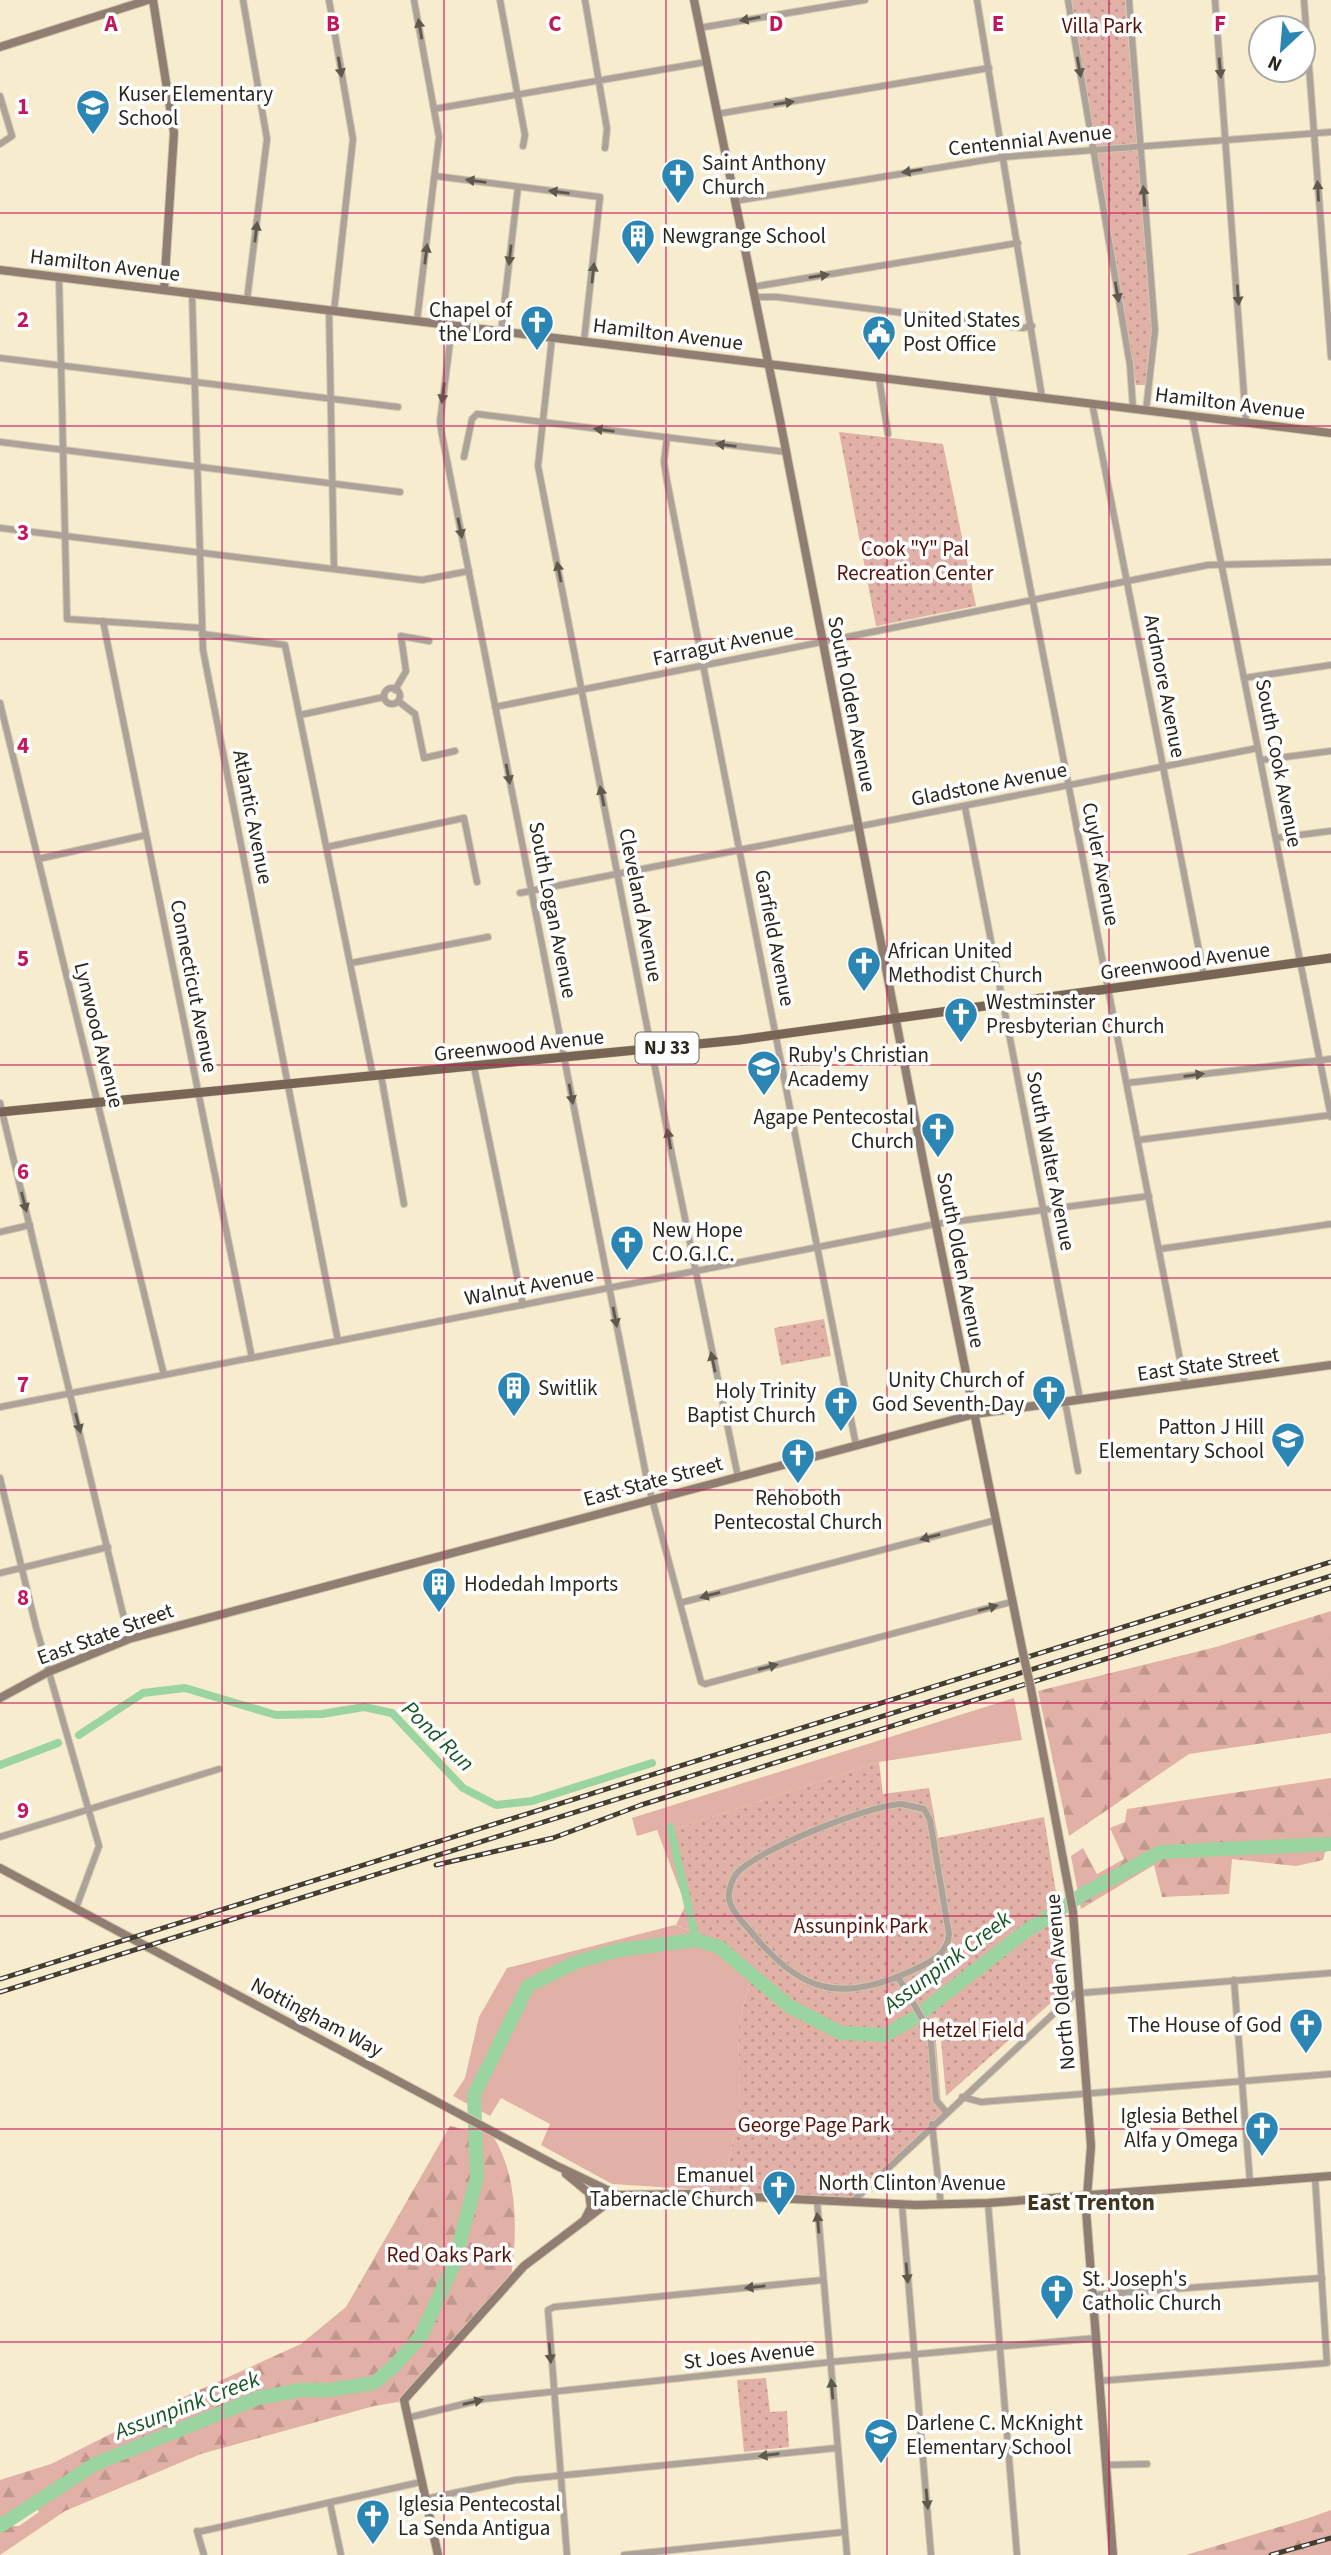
<svg xmlns="http://www.w3.org/2000/svg" width="1331" height="2555" viewBox="0 0 1331 2555" font-family="'Source Sans 3',sans-serif">
<defs>
<pattern id="forest-firs" width="22" height="20" patternUnits="userSpaceOnUse" patternTransform="scale(1.75)"><rect width="22" height="20" fill="#e1b0a6"/><path d="M5 1l3.5 6h-7zM16 11l3.5 6h-7z" fill="#c1978e"/></pattern>
<pattern id="park-dots" width="8" height="8" patternUnits="userSpaceOnUse" patternTransform="scale(1.75)"><rect width="8" height="8" fill="#e1b0a6"/><path d="M2 2h.1M6 6h.1" fill="none" stroke="#c1978e" stroke-width="1.8" stroke-linecap="round"/></pattern>
</defs>
<rect width="100%" height="100%" fill="#f7eccd"/>
<g fill="#e1b0a6">
<path d="M1014,1698L1022,1740L879,1762L672,1830L688,1900L684,1901L657,1830L637,1836L632,1818Z"/>
<path d="M675,1925L723,1943L752,1970L738,2029L740,2103L723,2191L612,2184L541,2145L550,2124L501,2098L490,2116L453,2096L465,2078L479,2017L507,1968Z"/>
</g>
<g fill="url(#forest-firs)">
<path d="M1331,1611V1733L1189,1754L1069,1836L1038,1691L1216,1647Z"/>
<path d="M1331,1778V1850L1325,1852L1323,1860L1296,1866L1232,1859L1229,1894L1162,1897L1154,1865L1081,1909L1071,1856L1083,1848L1097,1874L1124,1859L1110,1828L1125,1822L1127,1809Z"/>
<path d="M478,2118C519,2156 519,2230 510,2282L404,2401L374,2406L201,2454L65,2511L0,2555V2533L9,2526H19L39,2512L36,2507L18,2518L0,2520V2480L51,2464L184,2397L301,2344L346,2307L450,2126L467,2130Z"/>
<path d="M1331,2510V2555H1186L1312,2517Z"/>
</g>
<g fill="url(#park-dots)">
<path d="M1071,0H1125L1153,336L1146,385H1136Z"/>
<path d="M839,432L943,444L976,606L876,626Z"/>
<path d="M824,1319L831,1356L781,1365L774,1328Z"/>
<path d="M879,1762L883,1794L929,1788L938,1838L1044,1817L1069,1974L1061,1984L1062,1993L946,2096L939,2018L934,2017L942,2116L857,2203L722,2197L740,2103L738,2029L752,1970L723,1943L676,1925L688,1900L672,1830Z"/>
<path d="M766,2378L770,2412L787,2411L789,2447L744,2452L737,2380Z"/>
</g>
<g fill="none" stroke-linecap="round" stroke-linejoin="round">
<g stroke="#9ad4a1" stroke-width="8">
<path d="M79,1735L143,1693L185,1688L276,1715L322,1714L364,1707L392,1713L463,1788L496,1805L532,1801L652,1763"/>
<path d="M0,1765L58,1743"/>
<path d="M670,1827L696,1940"/>
</g>
<path stroke="#9ad4a1" stroke-width="14" d="M0,2526L95,2464L258,2398L301,2390H330L374,2383L394,2366L421,2336L454,2264L477,2177L474,2095L528,1986L576,1962L619,1950L696,1940L719,1947L789,2006L841,2033L885,2035L913,2019L1026,1931L1085,1893L1161,1852L1331,1844"/>
<g stroke="#d2c8ad" stroke-width="8">
<g id="street">
<path d="M243,0L267,139L247,300"/>
<path d="M329,0L353,139L334,311"/>
<path d="M414,0L439,137L417,321"/>
<path d="M500,0L525,135L523,146"/>
<path d="M585,0L607,129L605,148"/>
<path d="M977,0L1042,397"/>
<path d="M1068,0L1130,365L1133,408"/>
<path d="M1129,0L1155,330L1146,410"/>
<path d="M1215,0L1246,422"/>
<path d="M1304,0L1331,357"/>
<path d="M699,28L865,0"/>
<path d="M0,96L12,136L0,144"/>
<path d="M434,109L706,62"/>
<path d="M717,114L989,68"/>
<path d="M435,176L600,197L584,341"/>
<path d="M735,201L1004,157L1331,132"/>
<path d="M59,277L67,619L202,628"/>
<path d="M752,287L1018,243"/>
<path d="M192,293L203,650L338,1341"/>
<path d="M754,297H777L1023,328L1032,326"/>
<path d="M329,310L334,568"/>
<path d="M452,326L440,422L442,435L647,1480L701,1682L705,1684L1011,1602"/>
<path d="M501,332L518,187"/>
<path d="M552,338L538,466L672,1155L738,1477"/>
<path d="M0,358L398,407"/>
<path d="M879,378L888,434"/>
<path d="M992,391L1185,1385"/>
<path d="M1092,403L1204,976"/>
<path d="M1192,416L1331,1117"/>
<path d="M667,437L664,462L667,481L856,1445"/>
<path d="M0,442L400,492"/>
<path d="M464,457L472,419L477,414L786,452"/>
<path d="M0,528L422,580L469,571"/>
<path d="M103,621L252,1358"/>
<path d="M202,634L285,645L373,1076"/>
<path d="M1244,678L1331,665"/>
<circle cx="392" cy="696" r="8"/>
<path d="M395,690L406,671L401,636L429,641"/>
<path d="M398,701L415,714L424,758L455,751"/>
<path d="M0,703L164,1375"/>
<path d="M495,707L1208,565L1331,562"/>
<path d="M300,715L384,697"/>
<path d="M1262,760L1331,751"/>
<path d="M965,807L1080,1399"/>
<path d="M1276,838L1331,831"/>
<path d="M327,847L464,818L477,882"/>
<path d="M38,859L146,835"/>
<path d="M520,893L1258,748"/>
<path d="M351,963L488,937"/>
<path d="M474,1067L523,1305"/>
<path d="M381,1075L404,1204"/>
<path d="M1127,1083L1331,1059"/>
<path d="M0,1103L129,1639"/>
<path d="M1138,1140L1331,1115"/>
<path d="M0,1232L30,1225"/>
<path d="M1160,1249L1331,1224"/>
<path d="M1065,1401L1078,1471"/>
<path d="M0,1407L936,1224L1149,1196"/>
<path d="M0,1478L36,1627L99,1846L76,1908"/>
<path d="M0,1573L108,1547"/>
<path d="M680,1603L996,1520"/>
<path d="M902,1804L924,1809L930,1820L949,1934C948,1956 926,1964 909,1972C840,2003 800,1992 752,1933C743,1922 727,1908 729,1893C730,1886 732,1879 737,1873C759,1849 869,1805 902,1804Z"/>
<path d="M0,1837L219,1769"/>
<path d="M898,1977L930,2032L936,2100L946,2112"/>
<path d="M1234,1980L1250,2182"/>
<path d="M1080,1993L1331,1973"/>
<path d="M962,2097L981,2102L1331,2074"/>
<path d="M932,2124L941,2205"/>
<path d="M817,2201L847,2555"/>
<path d="M852,2202L1080,1989"/>
<path d="M988,2203L1017,2555"/>
<path d="M902,2205L931,2555"/>
<path d="M1092,2295L1322,2278"/>
<path d="M1099,2381L1327,2363L1315,2177"/>
<path d="M407,2418L484,2399L841,2361L1096,2338"/>
<path d="M1106,2465L1147,2464"/>
<path d="M425,2499L516,2480L837,2448"/>
<path d="M330,2503L341,2555"/>
<path d="M197,2531L204,2555"/>
<path d="M198,2532L421,2482"/>
<path d="M567,2555L548,2310L554,2307L823,2280"/>
<path d="M624,2555L845,2532"/>
</g>
</g>
<g stroke="#d2c8ad" stroke-width="10">
<g id="secondary">
<path d="M153,0L174,133L164,290"/>
<path d="M694,0L780,420L927,1181L1023,1653"/>
<path d="M0,47L148,0"/>
<path d="M0,270L1331,433"/>
<path d="M1031,1689L1073,1912L1091,2146L1086,2210L1113,2555"/>
<path d="M0,1698L48,1672L129,1639L975,1414L1331,1365"/>
<path d="M0,1868L555,2165L618,2195L690,2194L916,2205L988,2203L1331,2176"/>
<path d="M566,2174L589,2193L591,2207L584,2221"/>
<path d="M438,2555L404,2400L524,2266L618,2195"/>
</g>
</g>
<g stroke="#d2c8ad" stroke-width="10">
<path id="primary" d="M0,1112L739,1040L1331,958"/>
</g>
<use href="#street" stroke="#ada299" stroke-width="6"/>
<use href="#secondary" stroke="#8f7e71" stroke-width="8"/>
<use href="#primary" stroke="#796555" stroke-width="9"/>
<g stroke="#443e31" stroke-width="5">
<g id="rail">
<path d="M436,1865L553,1838L641,1805L1331,1588"/>
<path d="M0,1979L1331,1562"/>
<path d="M0,1992L1331,1576"/>
<path d="M1271,2555L1331,2538"/>
</g>
</g>
<use href="#rail" stroke="#fff" stroke-width="2.5" stroke-dasharray="8" stroke-linecap="butt"/>
<g stroke="#d2c8ad" stroke-width="10" stroke-linecap="butt">
<path id="secondary-bridge" d="M1023,1653L1031,1689"/>
</g>
<use href="#secondary-bridge" stroke="#8f7e71" stroke-width="8"/>
</g>
<defs><path id="oneway-solid" d="M-6-.8H1V-3.2L6.5 0L1 3.2V.8H-6Z" transform="scale(1.75)"/></defs>
<g fill="#5f584d">
<use href="#oneway-solid" transform="translate(750 19) rotate(170)"/>
<use href="#oneway-solid" transform="translate(420 29) rotate(-100)"/>
<use href="#oneway-solid" transform="translate(340 67) rotate(80)"/>
<use href="#oneway-solid" transform="translate(1079 67) rotate(80)"/>
<use href="#oneway-solid" transform="translate(1220 68) rotate(85)"/>
<use href="#oneway-solid" transform="translate(784 103) rotate(-9)"/>
<use href="#oneway-solid" transform="translate(912 171) rotate(171)"/>
<use href="#oneway-solid" transform="translate(476 181) rotate(-173)"/>
<use href="#oneway-solid" transform="translate(1318 191) rotate(-93)"/>
<use href="#oneway-solid" transform="translate(559 192) rotate(-173)"/>
<use href="#oneway-solid" transform="translate(1144 196) rotate(-94)"/>
<use href="#oneway-solid" transform="translate(256 232) rotate(-83)"/>
<use href="#oneway-solid" transform="translate(426 254) rotate(-83)"/>
<use href="#oneway-solid" transform="translate(510 255) rotate(96)"/>
<use href="#oneway-solid" transform="translate(593 273) rotate(-84)"/>
<use href="#oneway-solid" transform="translate(819 276) rotate(-9)"/>
<use href="#oneway-solid" transform="translate(1117 292) rotate(80)"/>
<use href="#oneway-solid" transform="translate(1238 295) rotate(86)"/>
<use href="#oneway-solid" transform="translate(443 393) rotate(97)"/>
<use href="#oneway-solid" transform="translate(604 430) rotate(-173)"/>
<use href="#oneway-solid" transform="translate(726 445) rotate(-173)"/>
<use href="#oneway-solid" transform="translate(460 528) rotate(78)"/>
<use href="#oneway-solid" transform="translate(559 572) rotate(-101)"/>
<use href="#oneway-solid" transform="translate(508 774) rotate(79)"/>
<use href="#oneway-solid" transform="translate(602 796) rotate(-101)"/>
<use href="#oneway-solid" transform="translate(1194 1075) rotate(-7)"/>
<use href="#oneway-solid" transform="translate(571 1094) rotate(79)"/>
<use href="#oneway-solid" transform="translate(669 1139) rotate(-100)"/>
<use href="#oneway-solid" transform="translate(24 1202) rotate(76)"/>
<use href="#oneway-solid" transform="translate(615 1317) rotate(79)"/>
<use href="#oneway-solid" transform="translate(713 1362) rotate(-102)"/>
<use href="#oneway-solid" transform="translate(78 1423) rotate(76)"/>
<use href="#oneway-solid" transform="translate(930 1537) rotate(165)"/>
<use href="#oneway-solid" transform="translate(710 1595) rotate(165)"/>
<use href="#oneway-solid" transform="translate(988 1608) rotate(-15)"/>
<use href="#oneway-solid" transform="translate(768 1667) rotate(-15)"/>
<use href="#oneway-solid" transform="translate(818 2223) rotate(-95)"/>
<use href="#oneway-solid" transform="translate(907 2273) rotate(85)"/>
<use href="#oneway-solid" transform="translate(755 2287) rotate(174)"/>
<use href="#oneway-solid" transform="translate(550 2353) rotate(85)"/>
<use href="#oneway-solid" transform="translate(832 2389) rotate(-95)"/>
<use href="#oneway-solid" transform="translate(473 2402) rotate(-13)"/>
<use href="#oneway-solid" transform="translate(769 2455) rotate(173)"/>
<use href="#oneway-solid" transform="translate(927 2499) rotate(85)"/>
</g>
<path fill="none" stroke="#c2185b" stroke-width="2" stroke-opacity="0.55" d="M222,0V2555M444,0V2555M666,0V2555M887,0V2555M1109,0V2555M0,213H1331M0,426H1331M0,639H1331M0,852H1331M0,1065H1331M0,1278H1331M0,1490H1331M0,1703H1331M0,1916H1331M0,2129H1331M0,2342H1331"/>
<defs>
<g id="school-pin" transform="scale(1.75)"><path d="M0 17L-7.5 6A9.5 9.5 0 1 1 7.5 6Z" fill="#2c86b3" stroke="#fff"/><path d="M0-5L7-2L0 1L-7-2ZM-4 1L0 2.5L4 1V4Q0 6-4 4Z" fill="#fff"/></g>
<g id="church-pin" transform="scale(1.75)"><path d="M0 17L-7.5 6A9.5 9.5 0 1 1 7.5 6Z" fill="#2c86b3" stroke="#fff"/><path d="M-1.2-6h2.4v3.5h3.3v2.4h-3.3V6h-2.4V-.1h-3.3v-2.4h3.3Z" fill="#fff"/></g>
<g id="building-pin" transform="scale(1.75)"><path d="M0 17L-7.5 6A9.5 9.5 0 1 1 7.5 6Z" fill="#2c86b3" stroke="#fff"/><path d="M-4-6H4V6H1V3H-1V6H-4ZM-2.5-4.3h1.7v1.8h-1.7ZM.8-4.3h1.7v1.8H.8ZM-2.5-1h1.7V.8h-1.7ZM.8-1h1.7V.8H.8Z" fill="#fff"/></g>
<g id="civic-pin" transform="scale(1.75)"><path d="M0 17L-7.5 6A9.5 9.5 0 1 1 7.5 6Z" fill="#2c86b3" stroke="#fff"/><path d="M-.6-6.5H3V-4.5H.6V-3L4-1V1h2V6H-6V1h2V-1L-.6-3ZM-1.2 2.5V6h2.4V2.5Z" fill="#fff"/></g>
</defs>
<g fill-rule="evenodd">
<use href="#school-pin" x="93" y="106"/>
<use href="#church-pin" x="678" y="175"/>
<use href="#building-pin" x="638" y="236"/>
<use href="#church-pin" x="537" y="322"/>
<use href="#civic-pin" x="879" y="332"/>
<use href="#church-pin" x="864" y="963"/>
<use href="#church-pin" x="961" y="1014"/>
<use href="#school-pin" x="764" y="1067"/>
<use href="#church-pin" x="938" y="1129"/>
<use href="#church-pin" x="627" y="1242"/>
<use href="#building-pin" x="514" y="1388"/>
<use href="#church-pin" x="1049" y="1392"/>
<use href="#church-pin" x="841" y="1403"/>
<use href="#school-pin" x="1288" y="1439"/>
<use href="#church-pin" x="798" y="1455"/>
<use href="#building-pin" x="439" y="1584"/>
<use href="#church-pin" x="1306" y="2025"/>
<use href="#church-pin" x="1262" y="2128"/>
<use href="#church-pin" x="779" y="2187"/>
<use href="#church-pin" x="1057" y="2291"/>
<use href="#school-pin" x="881" y="2435"/>
<use href="#church-pin" x="373" y="2516"/>
</g>
<g text-anchor="middle" dominant-baseline="central" stroke-width="7" stroke-linejoin="round" paint-order="stroke">
<rect fill="#fff" stroke="#6b675f" stroke-width="2" x="635.5" y="1032.5" width="63" height="31" rx="5"/>
<g font-size="19" font-weight="bold" fill="#2b261b">
<text x="667" y="1048">NJ 33</text>
</g>
<g font-size="21" fill="#541208" stroke="#fff">
<text x="1102" y="26">Villa Park</text>
<text x="915" y="549">Cook "Y" Pal<tspan x="915" dy="24">Recreation Center</tspan></text>
<text x="861" y="1926">Assunpink Park</text>
<text x="973" y="2030">Hetzel Field</text>
<text x="814" y="2125">George Page Park</text>
<text x="449" y="2255">Red Oaks Park</text>
</g>
<g font-size="21" fill="#2b261b" stroke="#fff" text-anchor="start">
<text x="118" y="94">Kuser Elementary<tspan x="118" dy="24">School</tspan></text>
<text x="702" y="163">Saint Anthony<tspan x="702" dy="24">Church</tspan></text>
<text x="662" y="236">Newgrange School</text>
<text x="512" y="310" text-anchor="end">Chapel of<tspan x="512" dy="24">the Lord</tspan></text>
<text x="903" y="320">United States<tspan x="903" dy="24">Post Office</tspan></text>
<text x="888" y="951">African United<tspan x="888" dy="24">Methodist Church</tspan></text>
<text x="986" y="1002">Westminster<tspan x="986" dy="24">Presbyterian Church</tspan></text>
<text x="788" y="1055">Ruby's Christian<tspan x="788" dy="24">Academy</tspan></text>
<text x="914" y="1117" text-anchor="end">Agape Pentecostal<tspan x="914" dy="24">Church</tspan></text>
<text x="652" y="1230">New Hope<tspan x="652" dy="24">C.O.G.I.C.</tspan></text>
<text x="1024" y="1380" text-anchor="end">Unity Church of<tspan x="1024" dy="24">God Seventh-Day</tspan></text>
<text x="538" y="1388">Switlik</text>
<text x="816" y="1391" text-anchor="end">Holy Trinity<tspan x="816" dy="24">Baptist Church</tspan></text>
<text x="1264" y="1427" text-anchor="end">Patton J Hill<tspan x="1264" dy="24">Elementary School</tspan></text>
<text x="798" y="1498" text-anchor="middle">Rehoboth<tspan x="798" dy="24">Pentecostal Church</tspan></text>
<text x="464" y="1584">Hodedah Imports</text>
<text x="1282" y="2025" text-anchor="end">The House of God</text>
<text x="1238" y="2116" text-anchor="end">Iglesia Bethel<tspan x="1238" dy="24">Alfa y Omega</tspan></text>
<text x="754" y="2175" text-anchor="end">Emanuel<tspan x="754" dy="24">Tabernacle Church</tspan></text>
<text x="1082" y="2279">St. Joseph's<tspan x="1082" dy="24">Catholic Church</tspan></text>
<text x="906" y="2423">Darlene C. McKnight<tspan x="906" dy="24">Elementary School</tspan></text>
<text x="398" y="2504">Iglesia Pentecostal<tspan x="398" dy="24">La Senda Antigua</tspan></text>
</g>
<g font-size="21" fill="#2b261b" stroke="#fff">
<text transform="translate(1030 140) rotate(-6)">Centennial Avenue</text>
<text transform="translate(105 265) rotate(7)">Hamilton Avenue</text>
<text transform="translate(668 334) rotate(7)">Hamilton Avenue</text>
<text transform="translate(1230 403) rotate(7)">Hamilton Avenue</text>
<text transform="translate(723 644) rotate(-12)">Farragut Avenue</text>
<text transform="translate(1165 686) rotate(79)">Ardmore Avenue</text>
<text transform="translate(852 704) rotate(79)">South Olden Avenue</text>
<text transform="translate(1279 763) rotate(79)">South Cook Avenue</text>
<text transform="translate(989 784) rotate(-11)">Gladstone Avenue</text>
<text transform="translate(253 817) rotate(79)">Atlantic Avenue</text>
<text transform="translate(1101 864) rotate(79)">Cuyler Avenue</text>
<text transform="translate(641 905) rotate(79)">Cleveland Avenue</text>
<text transform="translate(553 910) rotate(79)">South Logan Avenue</text>
<text transform="translate(775 938) rotate(79)">Garfield Avenue</text>
<text transform="translate(1185 961) rotate(-8)">Greenwood Avenue</text>
<text transform="translate(194 986) rotate(79)">Connecticut Avenue</text>
<text transform="translate(99 1035) rotate(76)">Lynwood Avenue</text>
<text transform="translate(519 1045) rotate(-6)">Greenwood Avenue</text>
<text transform="translate(1051 1161) rotate(79)">South Walter Avenue</text>
<text transform="translate(961 1260) rotate(79)">South Olden Avenue</text>
<text transform="translate(529 1286) rotate(-11)">Walnut Avenue</text>
<text transform="translate(1208 1364) rotate(-8)">East State Street</text>
<text transform="translate(653 1481) rotate(-15)">East State Street</text>
<text transform="translate(105 1634) rotate(-20)">East State Street</text>
<text transform="translate(1060 1982) rotate(-95)">North Olden Avenue</text>
<text transform="translate(317 2017) rotate(28)">Nottingham Way</text>
<text x="912" y="2183">North Clinton Avenue</text>
<text transform="translate(749 2355) rotate(-6)">St Joes Avenue</text>
</g>
<g font-size="23" font-style="italic" fill="#175526" stroke="#fff">
<text transform="translate(438 1736) rotate(44)">Pond Run</text>
<text transform="translate(947 1962) rotate(-37)">Assunpink Creek</text>
<text transform="translate(187 2405) rotate(-21)">Assunpink Creek</text>
</g>
<g font-size="23" font-weight="bold" fill="#3e351c" stroke="#fff">
<text x="1091" y="2202">East Trenton</text>
</g>
</g>
<g font-size="23" text-anchor="middle" font-weight="bold" fill="#c2185b" stroke="#fff" stroke-width="7" stroke-linejoin="round" paint-order="stroke">
<text x="111" y="31">A</text>
<text x="333" y="31">B</text>
<text x="555" y="31">C</text>
<text x="776" y="31">D</text>
<text x="998" y="31">E</text>
<text x="1220" y="31">F</text>
<text x="23" y="114">1</text>
<text x="23" y="327">2</text>
<text x="23" y="540">3</text>
<text x="23" y="753">4</text>
<text x="23" y="966">5</text>
<text x="23" y="1179">6</text>
<text x="23" y="1392">7</text>
<text x="23" y="1605">8</text>
<text x="23" y="1818">9</text>
</g>
<g transform="translate(1282 49) rotate(206)"><circle r="33" fill="#ffffff" stroke="#aaa8a4" stroke-width="2"/>
<path d="M0-5L12 26L0 18L-12 26Z" fill="#2c86b3"/>
<text y="-10" font-size="19" font-weight="bold" text-anchor="middle" fill="#2b261b">N</text>
</g>
</svg>
